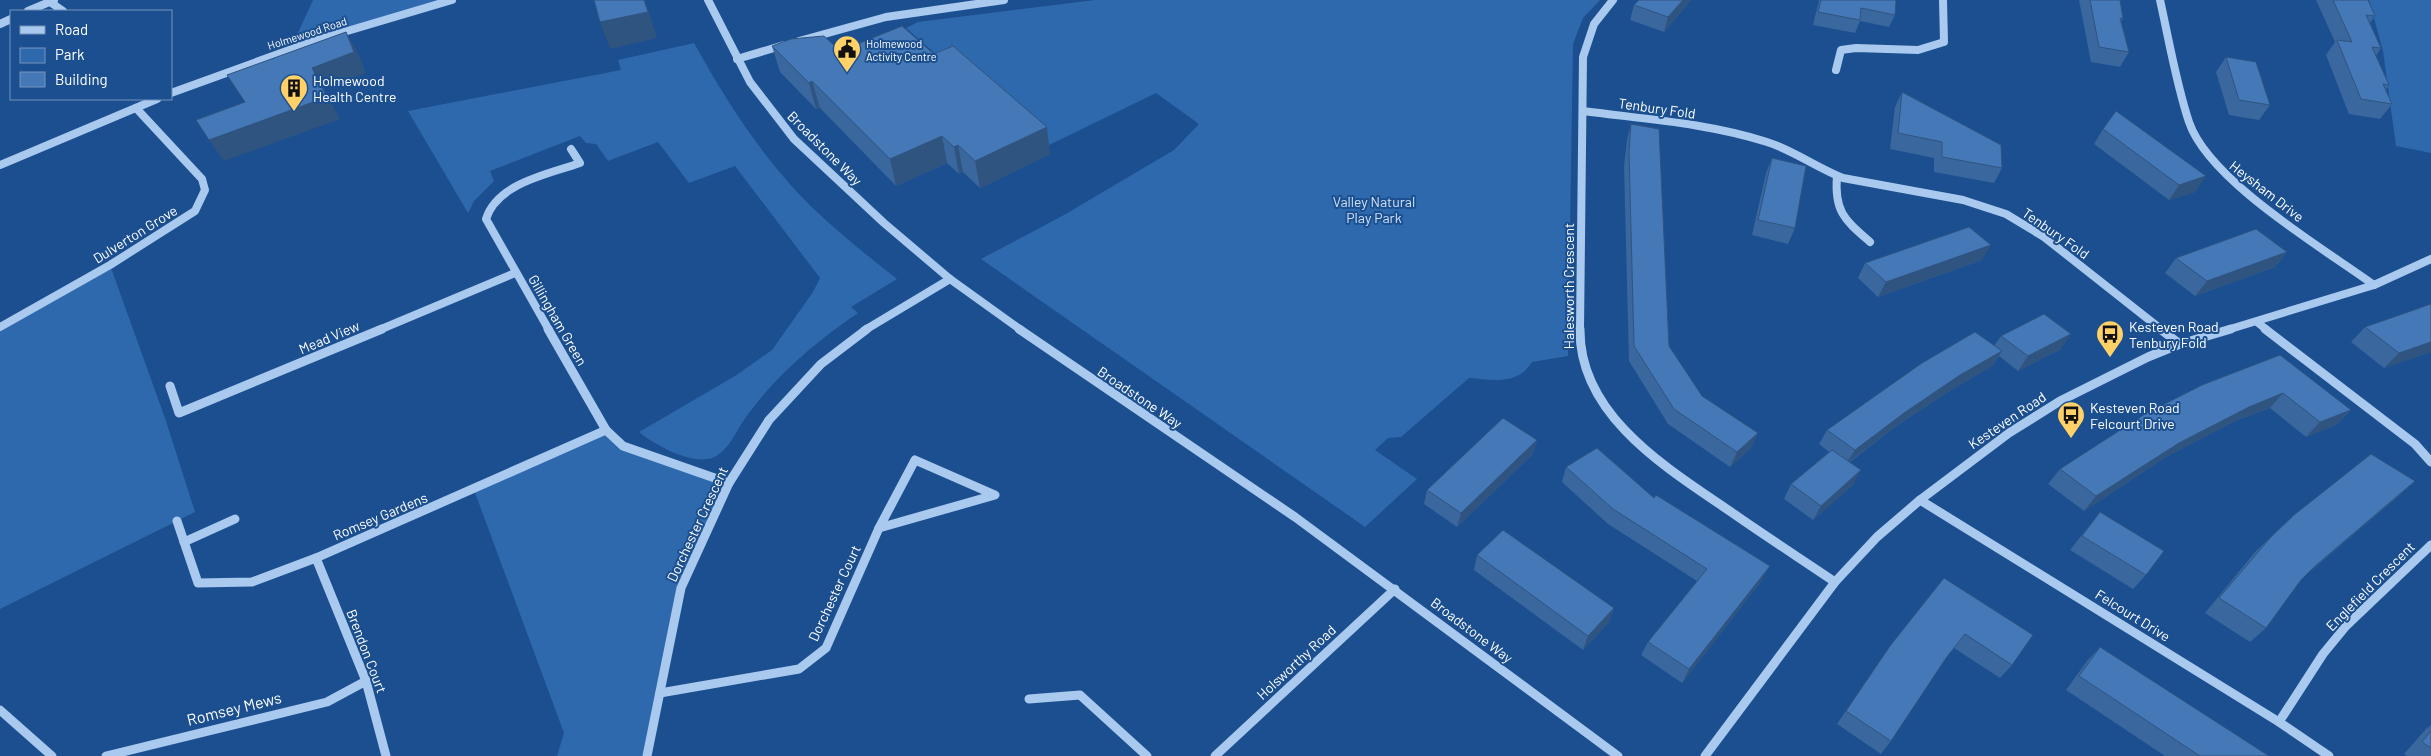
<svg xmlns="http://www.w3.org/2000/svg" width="2431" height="756" viewBox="0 0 2431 756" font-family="Barlow,sans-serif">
<rect width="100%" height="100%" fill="#1b4f8f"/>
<g fill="#2e69ad">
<path d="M313,0H452L290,50Z"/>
<path d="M1095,0H1600L1583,18L1573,44L1568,356L1532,362C1518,385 1493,380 1469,378L1401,437L1388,438L1375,450L1417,479L1365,527L981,259L1064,215L1174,150L1199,124L1156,93L1043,148L906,28L918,22Z"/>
<path d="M2369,0H2431V153L2396,146L2383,51Z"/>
<path d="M694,43C728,104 766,164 818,213C843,236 870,258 897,279L851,307L858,313C814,343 774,377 744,420C735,433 728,452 712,458C691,465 655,445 639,432L735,376L772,350L813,292L820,278L735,166L689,183L658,142L608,161L596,144L586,143L580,136L490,171L494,181L474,201L468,213L408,111L621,70L618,60Z"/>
<path d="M110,265L166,421L195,512L0,609V327Z"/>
<path d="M606,430L623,446L729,483L681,588L647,756H557L564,733L474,490Z"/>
</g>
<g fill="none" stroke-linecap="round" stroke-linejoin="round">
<g stroke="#a9c9ee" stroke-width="8">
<path d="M708,0L750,82L794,139L884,223L950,279L1021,330"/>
<path d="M2160,0C2169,40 2176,83 2189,122C2209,181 2323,248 2374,285"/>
<path d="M50,2L63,11"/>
<path d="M28,11L54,0"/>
<path d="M0,24L11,19"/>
<path d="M799,41L886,17L1004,0"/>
<path d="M737,59L784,45"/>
<path d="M1836,70L1841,50L1856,48L1918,50L1944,42L1943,0"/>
<path d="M171,93L317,40L452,0"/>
<path d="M1583,111C1644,119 1708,123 1767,142C1793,150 1817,168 1843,178L1963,200L2006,214L2044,237L2162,330"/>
<path d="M0,165L157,99"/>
<path d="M1837,176C1834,212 1845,220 1870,242"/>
<path d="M2257,322L2267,330"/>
<path d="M0,327L110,265L195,211L205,190L202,179L136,108"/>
<path d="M379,330L515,273"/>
<path d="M549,330L486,219C497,183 549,174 580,163L571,149"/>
<path d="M865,330L950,279"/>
<path d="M1580,330L1583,57L1594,24L1613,0"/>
<path d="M2227,330L2374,285L2431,259"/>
</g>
<g stroke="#a9c9ee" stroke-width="9">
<path d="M548,329L606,430L623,446L729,483"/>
<path d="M1019,329L1295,517L1618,756"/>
<path d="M1580,329C1579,417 1670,470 1734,514C1767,537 1801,559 1835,582"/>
<path d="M2160,329L2180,344"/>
<path d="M2265,329L2415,444L2431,462"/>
<path d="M170,386L179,413L382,329"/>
<path d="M915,460L995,495L879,528Z"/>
<path d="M1920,500L2279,722L2329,756"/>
<path d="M177,521L198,583L252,582L316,558L606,430"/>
<path d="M184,542L235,519"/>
<path d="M316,558L366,681L386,756"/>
<path d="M660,693L799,669L826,648L879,528"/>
<path d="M1029,699L1080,695L1147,756"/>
<path d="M0,710L52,756"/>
<path d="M2279,722L2323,654L2346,626L2431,545"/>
<path d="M106,756L327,702L366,681"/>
<path d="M647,756L681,588L729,483L769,420L821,364L867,329"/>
<path d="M1215,756L1395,589"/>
<path d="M1705,756L1835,582L1877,537L1920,500L2009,433L2060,401L2148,357L2180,344L2231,329"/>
</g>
</g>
<g fill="#3a679d">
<path d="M1691,0L1664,32L1630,20L1634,5Z"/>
<path d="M1819,0H1896L1895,15L1889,27L1860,21L1855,33L1813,25Z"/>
<path d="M2079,0H2120L2123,19L2121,22L2129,52L2120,67L2091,62Z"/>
<path d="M2316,0H2368L2375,16L2370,23L2381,48L2376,56L2389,85L2386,90L2392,104L2380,119L2349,114L2326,55L2335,42Z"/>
<path d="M772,46L840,51L934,54L1050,154L980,188L963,172L959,174L947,163L896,186L820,108L816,109L780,72Z"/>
<path d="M2226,57L2270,105L2259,120L2229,115L2216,72Z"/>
<path d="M1902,92L2002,168L1994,183L1934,172V158L1890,149L1895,107Z"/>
<path d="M1631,124L1669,346L1702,396L1758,433L1751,448L1730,467L1668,424L1629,361L1624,166L1627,140Z"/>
<path d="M2103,129L2195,192L2169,200L2094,144Z"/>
<path d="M1772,158L1795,228L1788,244L1752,235L1766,173Z"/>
<path d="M2287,252L2275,267L2195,296L2165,273L2176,258Z"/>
<path d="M1982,260L1878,297L1858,278L1865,263Z"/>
<path d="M2365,327L2431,352L2384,368L2351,342Z"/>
<path d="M2001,336L2061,349L2018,371L1999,356L1992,366L1951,390L1895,427L1850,462L1853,485L1813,520L1784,499L1791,484L1829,452L1819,444L1827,430L1994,346Z"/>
<path d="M2280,355L2351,410L2336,425L2306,437L2270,408L2235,421L2166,457L2084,511L2048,484L2060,469Z"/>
<path d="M1537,440L1532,455L1457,527L1424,504L1427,490Z"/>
<path d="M1566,467L1654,498L1762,580L1682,683L1641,655L1648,642L1697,581L1608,524L1562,482Z"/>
<path d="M2415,481L2399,496L2306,575L2301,580L2266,628L2250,642L2205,613L2255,552L2294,515Z"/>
<path d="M2100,512L2146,575L2133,589L2070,550Z"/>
<path d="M1477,555L1614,608L1609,622L1583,650L1474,570Z"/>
<path d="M1944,578L2012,665L2000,678L1954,648L1946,658L1891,741L1881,754L1837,724L1890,646Z"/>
<path d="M2100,647L2269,756H2165L2066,690L2087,661Z"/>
<path d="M2431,725V756H2407L2404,754L2426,729Z"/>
</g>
<g fill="#305480">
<path d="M644,0H645L657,38L610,49L600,22Z"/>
<path d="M1683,0H1691L1664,32L1668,17Z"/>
<path d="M346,32L358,53L366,73L324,89L340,119L224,161L209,140L312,68Z"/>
<path d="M812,81L820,108L816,109L809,83Z"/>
<path d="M1047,127L1050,154L980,188L975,161Z"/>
<path d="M942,136L947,163L896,186L890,159Z"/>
<path d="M958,145L963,172L959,174L954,147Z"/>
<path d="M2206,176L2195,192L2169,200L2179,185Z"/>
<path d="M1991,245L1982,260L1878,297L1886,282Z"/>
<path d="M2287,252L2275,267L2195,296L2207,281Z"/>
<path d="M2071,334L2061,349L2018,371L2028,356Z"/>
<path d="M2431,342V352L2384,368L2399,353Z"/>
<path d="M2002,351L1992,366L1951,390L1895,427L1846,464L1855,450L1904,413L1960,375Z"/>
<path d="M2283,393L2270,408L2235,421L2166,457L2084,511L2096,496L2179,443L2249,407Z"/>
<path d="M2351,410L2336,425L2306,437L2320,422Z"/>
<path d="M1758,433L1751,448L1730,467L1737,452Z"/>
<path d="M1537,440L1532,455L1457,527L1461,513Z"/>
<path d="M1861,470L1853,485L1813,520L1821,506Z"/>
<path d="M2415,481L2399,496L2298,581L2314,567Z"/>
<path d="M1770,566L1762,580L1682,683L1689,669Z"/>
<path d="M1614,608L1609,622L1583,650L1588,636Z"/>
</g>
<g fill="#4478b7" stroke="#305480">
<path d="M594,0H644L648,12L600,22Z"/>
<path d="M1639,0H1683L1668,17L1634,5Z"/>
<path d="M1821,0H1896L1895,15L1861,8L1860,20L1818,12Z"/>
<path d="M2090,0H2120L2123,19L2120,18L2129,52L2099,47Z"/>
<path d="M2333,0H2368L2375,16L2366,15L2381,48L2372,47L2389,85L2383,84L2392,104L2361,99L2337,40L2352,42Z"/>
<path d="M902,26L934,54L953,46L1047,127L975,161L958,145L954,147L942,136L890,159L812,81L809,83L772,46L791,39L824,36L840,51Z"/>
<path d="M346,32L354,52L312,68L327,97L209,140L196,120L245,102L227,75Z"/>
<path d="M2226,57L2256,62L2270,105L2239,100Z"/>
<path d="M1902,92L2001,145L2002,168L1942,157V142L1898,133Z"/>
<path d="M2116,111L2206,176L2179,185L2103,129Z"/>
<path d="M1631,124L1659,129L1669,346L1702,396L1758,433L1737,452L1674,409L1634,346L1629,151Z"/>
<path d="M1772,158L1806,166L1795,228L1758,220Z"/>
<path d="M1969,227L1991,245L1886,282L1865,263Z"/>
<path d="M2256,229L2287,252L2207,281L2176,258Z"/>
<path d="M2431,304V342L2399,353L2365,327Z"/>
<path d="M2044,314L2071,334L2028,356L2001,336Z"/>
<path d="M1975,332L2002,351L1960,375L1904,413L1855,450L1827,430L1922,363Z"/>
<path d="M2280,355L2351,410L2320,422L2283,393L2249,407L2179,443L2096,496L2060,469L2145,414L2202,385Z"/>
<path d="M1503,418L1537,440L1461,513L1427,490Z"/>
<path d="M1597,448L1654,498L1656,495L1770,566L1689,669L1648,642L1707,569L1613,509L1566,467Z"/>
<path d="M1832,450L1861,470L1821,506L1791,484Z"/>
<path d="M2371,454L2415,481L2314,567L2301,580L2266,628L2219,598L2270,538L2294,515Z"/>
<path d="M2100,512L2164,551L2146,575L2082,536Z"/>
<path d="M1503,530L1614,608L1588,636L1477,555Z"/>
<path d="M1944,578L2033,635L2012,665L1965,634L1946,658L1891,741L1846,711L1890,646Z"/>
<path d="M2100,647L2269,756H2200L2079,676Z"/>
<path d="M2431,731V748L2422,742Z"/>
</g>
<defs>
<g id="civic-pin" transform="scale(1.4375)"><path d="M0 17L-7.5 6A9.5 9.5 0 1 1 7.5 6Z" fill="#ffd166" stroke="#1b4f8f"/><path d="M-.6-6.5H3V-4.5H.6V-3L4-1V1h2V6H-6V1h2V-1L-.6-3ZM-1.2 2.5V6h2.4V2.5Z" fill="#111"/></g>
<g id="building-pin" transform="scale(1.4375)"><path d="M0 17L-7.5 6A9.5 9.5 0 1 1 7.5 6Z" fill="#ffd166" stroke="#1b4f8f"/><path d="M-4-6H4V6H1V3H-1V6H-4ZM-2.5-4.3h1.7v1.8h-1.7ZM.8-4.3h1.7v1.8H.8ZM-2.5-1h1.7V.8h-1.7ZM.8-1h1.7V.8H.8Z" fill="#111"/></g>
<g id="bus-pin" transform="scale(1.4375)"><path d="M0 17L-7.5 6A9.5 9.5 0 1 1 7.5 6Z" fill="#ffd166" stroke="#1b4f8f"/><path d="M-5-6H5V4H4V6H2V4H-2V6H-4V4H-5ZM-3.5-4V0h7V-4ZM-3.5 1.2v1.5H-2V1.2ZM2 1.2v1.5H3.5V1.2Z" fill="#111"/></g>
</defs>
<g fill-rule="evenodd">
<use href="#civic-pin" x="847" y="49"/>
<use href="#building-pin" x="294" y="88"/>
<use href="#bus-pin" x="2110" y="334"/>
<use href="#bus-pin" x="2071" y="415"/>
</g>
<g text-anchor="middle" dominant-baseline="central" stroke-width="4" stroke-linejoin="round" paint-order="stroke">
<g font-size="11" fill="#fff" stroke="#1b4f8f">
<text transform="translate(307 33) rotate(-18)">Holmewood Road</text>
</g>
<g font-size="11" fill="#fff" stroke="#1b4f8f" text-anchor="start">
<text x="866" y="43">Holmewood<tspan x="866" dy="13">Activity Centre</tspan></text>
</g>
<g font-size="14" fill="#fff" stroke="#1b4f8f" text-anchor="start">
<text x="313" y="80">Holmewood<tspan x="313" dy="16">Health Centre</tspan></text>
<text x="2129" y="326">Kesteven Road<tspan x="2129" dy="16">Tenbury Fold</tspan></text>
<text x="2090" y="407">Kesteven Road<tspan x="2090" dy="16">Felcourt Drive</tspan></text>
</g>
<g font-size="14" fill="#fff" stroke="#1b4f8f">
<text transform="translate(1657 108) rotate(8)">Tenbury Fold</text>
<text transform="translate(825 148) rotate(45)">Broadstone Way</text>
<text transform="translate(2267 191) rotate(38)">Heysham Drive</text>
<text transform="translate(2056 233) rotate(35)">Tenbury Fold</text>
<text transform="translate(135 234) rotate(-32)">Dulverton Grove</text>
<text transform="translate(1568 286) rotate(-90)">Halesworth Crescent</text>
<text transform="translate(558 320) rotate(60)">Gillingham Green</text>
<text transform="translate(329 337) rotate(-23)">Mead View</text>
<text transform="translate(1140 397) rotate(34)">Broadstone Way</text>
<text transform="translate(2007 420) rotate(-34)">Kesteven Road</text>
<text transform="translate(380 516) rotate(-23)">Romsey Gardens</text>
<text transform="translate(697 524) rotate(-65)">Dorchester Crescent</text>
<text transform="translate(2370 586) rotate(-45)">Englefield Crescent</text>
<text transform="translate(834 593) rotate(-65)">Dorchester Court</text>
<text transform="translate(2133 615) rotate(32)">Felcourt Drive</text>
<text transform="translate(1472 630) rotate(37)">Broadstone Way</text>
<text transform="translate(367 651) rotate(69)">Brendon Court</text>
<text transform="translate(1296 662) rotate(-43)">Holsworthy Road</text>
</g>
<g font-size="14" fill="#cfe3fa" stroke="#1b4f8f">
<text x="1374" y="201">Valley Natural<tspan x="1374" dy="16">Play Park</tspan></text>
</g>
<g font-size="16" fill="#fff" stroke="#1b4f8f">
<text transform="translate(234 708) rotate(-14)">Romsey Mews</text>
</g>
</g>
<rect x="10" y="10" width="162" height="90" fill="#1b4f8f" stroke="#7695bc"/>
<rect x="20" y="26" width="25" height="8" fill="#a9c9ee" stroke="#7695bc"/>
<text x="55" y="35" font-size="15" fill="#ffffff">Road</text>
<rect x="20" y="48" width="25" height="15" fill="#2e69ad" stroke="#7695bc"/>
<text x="55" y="60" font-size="15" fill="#ffffff">Park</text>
<rect x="20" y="72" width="25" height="15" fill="#4478b7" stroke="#7695bc"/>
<text x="55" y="85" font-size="15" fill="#ffffff">Building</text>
</svg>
